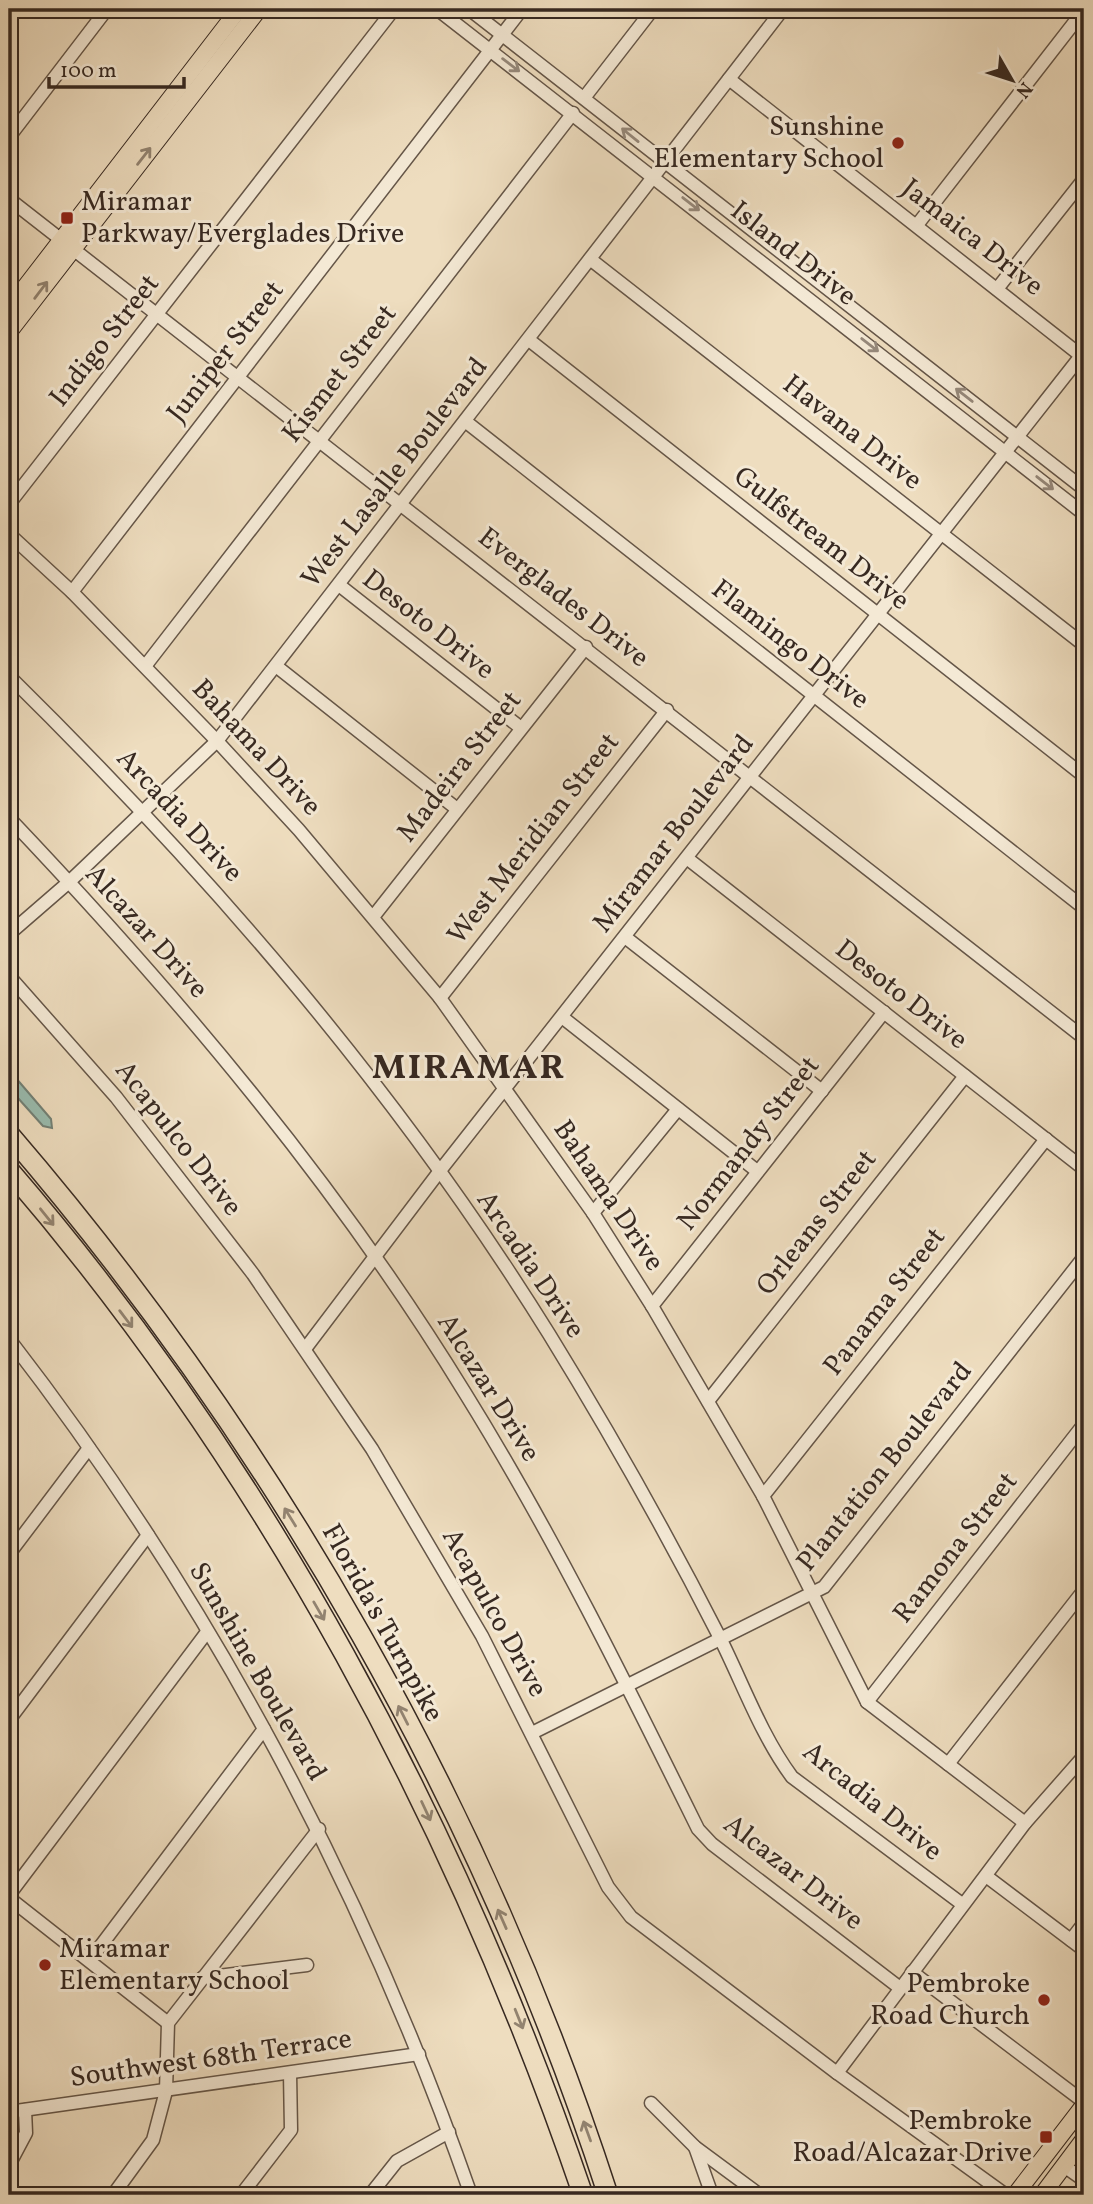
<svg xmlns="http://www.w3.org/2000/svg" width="1093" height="2204" viewBox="0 0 1093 2204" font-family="Vollkorn,serif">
<rect width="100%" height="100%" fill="#eeddbf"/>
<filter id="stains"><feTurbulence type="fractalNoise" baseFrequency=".00286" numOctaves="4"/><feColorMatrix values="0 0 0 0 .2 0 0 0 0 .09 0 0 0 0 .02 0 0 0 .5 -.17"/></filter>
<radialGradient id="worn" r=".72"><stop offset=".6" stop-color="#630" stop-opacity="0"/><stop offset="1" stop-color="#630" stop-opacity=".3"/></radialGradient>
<path fill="#99bcaf" stroke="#728176" stroke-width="2" d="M9,1070L51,1119L52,1128L43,1126L9,1088Z"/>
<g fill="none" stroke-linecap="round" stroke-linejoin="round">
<path stroke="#99bcaf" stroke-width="10" d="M9,22L19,9"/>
<g stroke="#655648" stroke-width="15">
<g id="minor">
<path d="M437,9L1084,514"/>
<path d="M469,9L1084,489"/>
<path d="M729,79L1084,358"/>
<path d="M584,98L653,9"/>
<path d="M9,137L107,9"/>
<path d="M9,199L1084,1038"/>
<path d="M917,225L1084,10"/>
<path d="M590,259L1084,645"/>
<path d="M997,289L1084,179"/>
<path d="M529,340L1084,776"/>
<path d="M465,421L1084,908"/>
<path d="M9,504L394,9"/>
<path d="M9,534L72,592L217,741L299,830L440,998L593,1213L652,1306L763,1496L867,1702L1025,1823"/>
<path d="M339,585L521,728"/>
<path d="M72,592L522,9"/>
<path d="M146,665L573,113"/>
<path d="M276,666L457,809"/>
<path d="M9,676C212,876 398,1091 549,1334C610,1433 667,1534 720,1638C743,1684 761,1735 792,1777L962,1904"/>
<path d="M9,818C177,995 337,1184 465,1393C552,1533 625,1681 698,1829L712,1844L900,1988"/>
<path d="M688,859L1084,1169"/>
<path d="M373,917L586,647"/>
<path d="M9,934L69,882L217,741L783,9"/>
<path d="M625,937L822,1091"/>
<path d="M9,976L116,1097L253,1274L372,1449L482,1636L608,1887L631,1917L837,2073L1006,2195"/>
<path d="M440,998L667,710"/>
<path d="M562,1017L757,1171"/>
<path d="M593,1213L678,1109"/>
<path d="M652,1306L884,1012"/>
<path d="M9,1339C208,1596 364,1888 471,2195"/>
<path d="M305,1349L439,1172L1084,352"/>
<path d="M708,1401L965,1076"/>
<path d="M763,1496L1046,1139"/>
<path d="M9,1554L89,1448"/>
<path d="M867,1702L1084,1424"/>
<path d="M9,1720L148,1535"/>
<path d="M532,1733L824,1587L1084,1257"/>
<path d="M948,1764L1084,1590"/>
<path d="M986,1876L1084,1950"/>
<path d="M9,1895L207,1632"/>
<path d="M9,1898L168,2023"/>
<path d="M1071,1940L1084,1923"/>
<path d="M90,1960L264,1729"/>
<path d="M912,1972L1084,2102"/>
<path d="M202,1978L307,1965"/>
<path d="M837,2073L1025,1823L1084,1756"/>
<path d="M651,2103L695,2147L760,2195"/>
<path d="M9,2112L419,2054"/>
<path d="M695,2147L712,2195"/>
<path d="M9,2165L26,2133L25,2110"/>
<path d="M1064,2166L1084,2180"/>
<path d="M113,2195L153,2140L166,2091L168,2023L319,1829"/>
<path d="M241,2195L291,2130L290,2073"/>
<path d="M370,2195L397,2161L449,2132"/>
</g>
</g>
<g stroke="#372921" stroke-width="18">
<g id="major">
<path d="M9,308L239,9"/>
<path d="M9,332L259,9"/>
<path d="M1015,2195L1084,2105"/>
<path d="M1042,2195L1084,2139"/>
</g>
</g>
<g stroke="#372921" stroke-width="22">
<g id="highway">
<path d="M9,1134C274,1442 483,1808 608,2195"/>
<path d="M9,1170C266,1468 456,1823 583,2195"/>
</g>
</g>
<use href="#minor" stroke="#f4e9d5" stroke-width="12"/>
<use href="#major" stroke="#eeddbf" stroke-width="16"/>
<use href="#highway" stroke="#eeddbf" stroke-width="19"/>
</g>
<defs><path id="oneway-shaft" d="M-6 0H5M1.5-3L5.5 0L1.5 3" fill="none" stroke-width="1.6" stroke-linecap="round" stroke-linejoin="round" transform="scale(1.75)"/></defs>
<g stroke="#96897b">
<use href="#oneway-shaft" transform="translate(511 65) rotate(37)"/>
<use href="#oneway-shaft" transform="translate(630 135) rotate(-141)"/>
<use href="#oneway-shaft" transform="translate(691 204) rotate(38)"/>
<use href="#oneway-shaft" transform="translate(870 345) rotate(38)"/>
<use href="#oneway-shaft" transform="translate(964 395) rotate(-142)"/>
<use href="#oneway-shaft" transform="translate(1045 483) rotate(38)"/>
</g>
<g stroke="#928370">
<use href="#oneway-shaft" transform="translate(144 156) rotate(-52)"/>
<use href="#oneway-shaft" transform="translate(41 290) rotate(-53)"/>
<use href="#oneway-shaft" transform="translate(47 1217) rotate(51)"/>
<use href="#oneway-shaft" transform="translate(126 1319) rotate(53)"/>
<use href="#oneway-shaft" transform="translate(290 1517) rotate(-122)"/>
<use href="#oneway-shaft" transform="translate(319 1611) rotate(60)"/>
<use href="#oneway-shaft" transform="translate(403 1715) rotate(-117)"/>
<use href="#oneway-shaft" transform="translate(426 1811) rotate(65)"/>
<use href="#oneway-shaft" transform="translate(502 1919) rotate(-114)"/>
<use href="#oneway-shaft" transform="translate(519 2019) rotate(68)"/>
<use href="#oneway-shaft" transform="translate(587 2131) rotate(-110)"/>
</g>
<g fill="#8f2418" stroke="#f4e9d5" stroke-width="2.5">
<circle cx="898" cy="143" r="7"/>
<rect x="60" y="211" width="14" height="14" rx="3.5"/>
<circle cx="45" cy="1965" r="7"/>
<circle cx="1044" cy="2000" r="7"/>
<rect x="1039" y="2130" width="14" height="14" rx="3.5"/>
</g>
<g text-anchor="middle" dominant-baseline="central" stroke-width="6" stroke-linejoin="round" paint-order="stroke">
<g font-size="28" fill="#372921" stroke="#f4e9d5" text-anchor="end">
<text x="884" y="127">Sunshine<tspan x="884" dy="32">Elementary School</tspan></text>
<text x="81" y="202" text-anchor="start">Miramar<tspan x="81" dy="32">Parkway/Everglades Drive</tspan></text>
<text x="59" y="1949" text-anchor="start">Miramar<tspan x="59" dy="32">Elementary School</tspan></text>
<text x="1030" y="1984">Pembroke<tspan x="1030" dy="32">Road Church</tspan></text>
<text x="1032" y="2121">Pembroke<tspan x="1032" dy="32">Road/Alcazar Drive</tspan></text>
</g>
<g font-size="28" fill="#372921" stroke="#f4e9d5">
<text transform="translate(972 238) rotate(38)">Jamaica Drive</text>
<text transform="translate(793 254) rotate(38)">Island Drive</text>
<text transform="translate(105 341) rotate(-52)">Indigo Street</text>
<text transform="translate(226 352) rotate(-52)">Juniper Street</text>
<text transform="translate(340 374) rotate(-52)">Kismet Street</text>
<text transform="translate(852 433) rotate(38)">Havana Drive</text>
<text transform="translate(395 473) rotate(-52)">West Lasalle Boulevard</text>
<text transform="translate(821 539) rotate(38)">Gulfstream Drive</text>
<text transform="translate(563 598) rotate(38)">Everglades Drive</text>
<text transform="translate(428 625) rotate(38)">Desoto Drive</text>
<text transform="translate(790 645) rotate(38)">Flamingo Drive</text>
<text transform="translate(256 748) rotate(47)">Bahama Drive</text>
<text transform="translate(460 767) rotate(-52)">Madeira Street</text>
<text transform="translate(179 816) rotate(47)">Arcadia Drive</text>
<text transform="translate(674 834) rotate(-52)">Miramar Boulevard</text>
<text transform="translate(534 839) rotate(-52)">West Meridian Street</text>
<text transform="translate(146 932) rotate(48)">Alcazar Drive</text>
<text transform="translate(901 995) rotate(38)">Desoto Drive</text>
<text transform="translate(178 1139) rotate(52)">Acapulco Drive</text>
<text transform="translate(749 1144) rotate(-52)">Normandy Street</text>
<text transform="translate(608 1196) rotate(56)">Bahama Drive</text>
<text transform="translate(817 1223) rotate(-52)">Orleans Street</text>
<text transform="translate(530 1265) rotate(56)">Arcadia Drive</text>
<text transform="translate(885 1302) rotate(-52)">Panama Street</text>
<text transform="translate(488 1388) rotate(58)">Alcazar Drive</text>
<text transform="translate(885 1467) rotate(-51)">Plantation Boulevard</text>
<text transform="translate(956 1548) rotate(-52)">Ramona Street</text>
<text transform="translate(494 1613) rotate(61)">Acapulco Drive</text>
<text transform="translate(382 1623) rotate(61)">Florida's Turnpike</text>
<text transform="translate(257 1672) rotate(60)">Sunshine Boulevard</text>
<text transform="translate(872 1802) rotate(39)">Arcadia Drive</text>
<text transform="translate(793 1873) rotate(38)">Alcazar Drive</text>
<text transform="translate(211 2059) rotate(-8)">Southwest 68th Terrace</text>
</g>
<g font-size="35" font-weight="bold" letter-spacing="2" fill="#372921" stroke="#f4e9d5">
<text x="469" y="1069">MIRAMAR</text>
</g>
</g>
<rect width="1093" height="2204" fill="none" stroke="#eeddbf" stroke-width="35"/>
<rect x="10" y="10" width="1072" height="2183" fill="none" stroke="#372921" stroke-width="3.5"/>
<rect x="18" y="18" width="1058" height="2169" fill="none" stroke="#372921" stroke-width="2"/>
<g transform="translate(1012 80) rotate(129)" stroke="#f4e9d5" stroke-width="5" paint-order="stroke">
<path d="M0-5L12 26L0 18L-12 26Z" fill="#372921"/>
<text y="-10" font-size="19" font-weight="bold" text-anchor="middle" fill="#372921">N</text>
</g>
<path d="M49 77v10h135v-10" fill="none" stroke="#372921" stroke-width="3.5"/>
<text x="60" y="77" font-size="21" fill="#372921" stroke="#f4e9d5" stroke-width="5" paint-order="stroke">100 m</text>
<rect width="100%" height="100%" filter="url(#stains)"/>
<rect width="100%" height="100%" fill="url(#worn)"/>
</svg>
